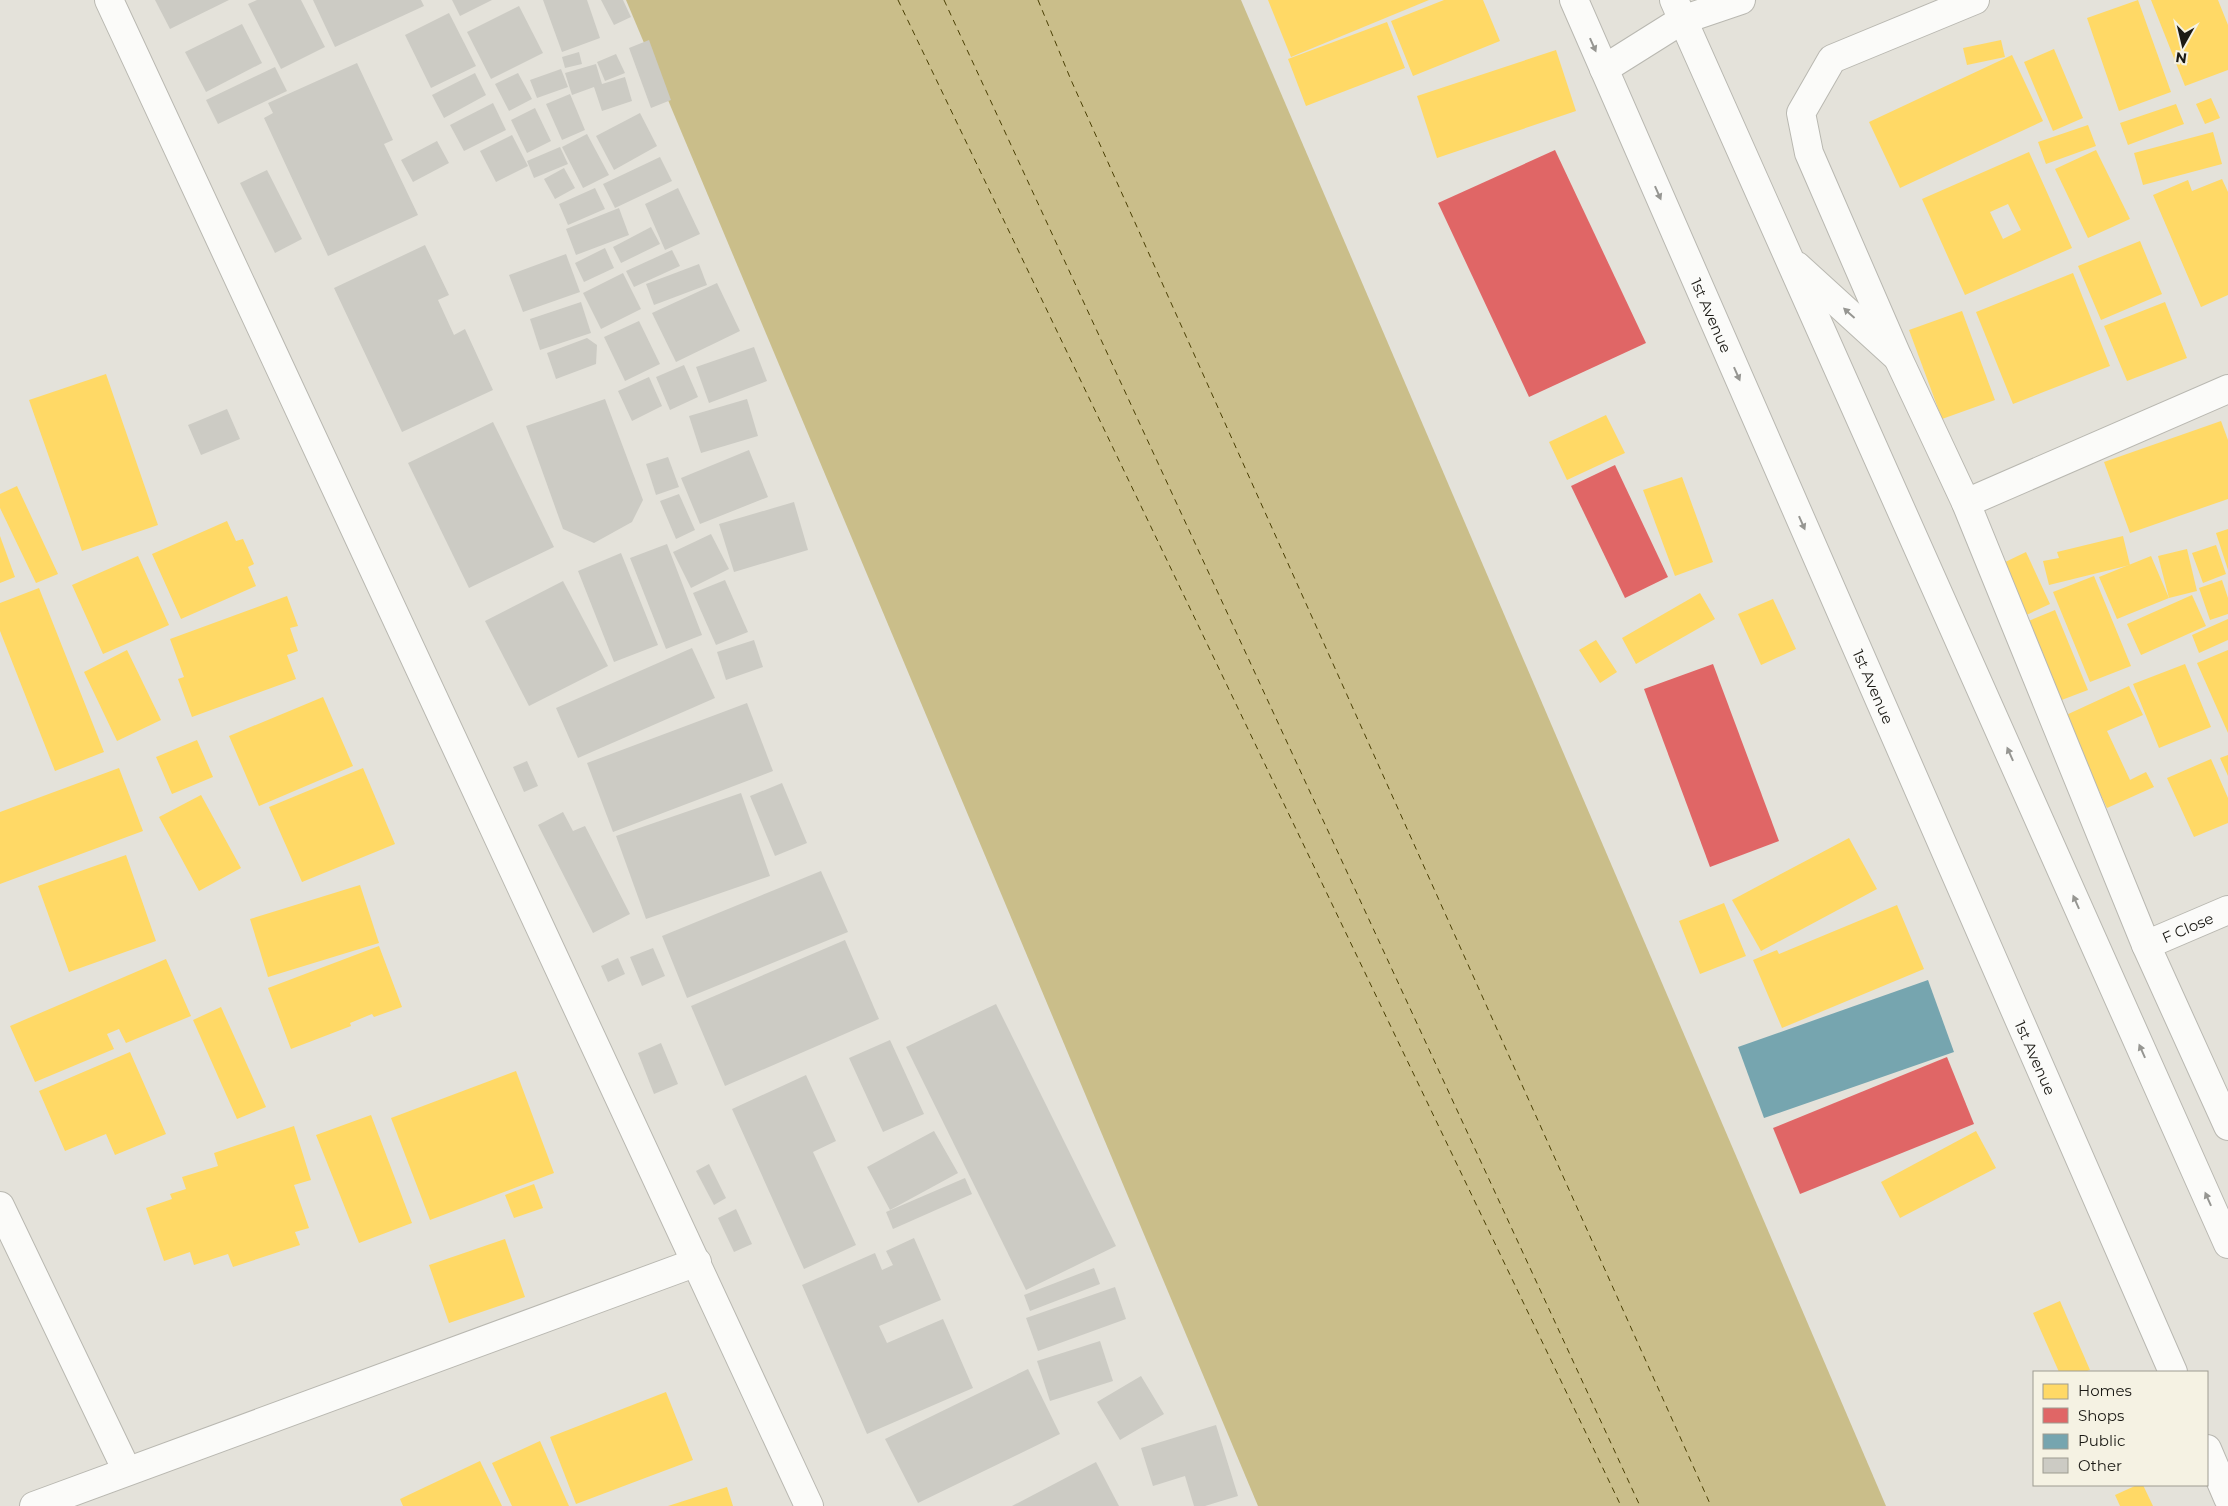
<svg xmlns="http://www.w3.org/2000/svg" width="2228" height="1506" viewBox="0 0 2228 1506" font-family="Montserrat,sans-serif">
<rect width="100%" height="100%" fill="#e4e2da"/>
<path fill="#cabe8a" d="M626,0H1241L1886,1506H1258Z"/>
<g fill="#ffd966" fill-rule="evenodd">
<path d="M1268,0H1429L1291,57Z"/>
<path d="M1444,0H1483L1500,41L1413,76L1391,21Z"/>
<path d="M2138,0L2171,92L2119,111L2087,18Z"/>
<path d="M2151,0H2218L2228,25V70L2185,86Z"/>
<path d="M1387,22L1405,68L1306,106L1288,59Z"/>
<path d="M2001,40L2005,57L1967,65L1963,48Z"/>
<path d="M2054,49L2083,118L2053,131L2024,62Z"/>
<path d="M1556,50L1576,111L1437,158L1417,96Z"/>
<path d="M2012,55L2043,121L1900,188L1869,122Z"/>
<path d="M2211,98L2220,118L2205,124L2196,104Z"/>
<path d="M2176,104L2184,124L2128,145L2120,123Z"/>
<path d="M2088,125L2096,146L2046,164L2038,142Z"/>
<path d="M2213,132L2222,164L2143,185L2134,153Z"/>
<path d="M2096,150L2130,219L2088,238L2055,169Z"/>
<path d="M2029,152L2072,248L1965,295L1922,199ZM2008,204L2021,230L2003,239L1990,212Z"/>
<path d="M2222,179L2228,192V295L2201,307L2153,195L2188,180L2192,191Z"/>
<path d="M2140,241L2162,294L2101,320L2078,266Z"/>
<path d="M2073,273L2110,366L2013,404L1976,312Z"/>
<path d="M2165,302L2187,358L2127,381L2104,326Z"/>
<path d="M1962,311L1995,400L1942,419L1909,330Z"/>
<path d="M106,374L158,525L82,551L29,400Z"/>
<path d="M1606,415L1625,453L1567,480L1549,442Z"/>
<path d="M2221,421L2228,440V499L2130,533L2104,462Z"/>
<path d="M1682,477L1713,562L1675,576L1643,490Z"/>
<path d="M17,486L58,574L36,583L0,508V494Z"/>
<path d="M227,521L236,541L243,539L254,564L248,567L256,586L181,619L152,554Z"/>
<path d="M2228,529V570L2216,533Z"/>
<path d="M0,536L15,577L0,583Z"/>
<path d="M2123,536L2130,565L2049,585L2043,561L2059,558L2057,552Z"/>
<path d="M2216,545L2226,574L2203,583L2192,553Z"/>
<path d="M2187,549L2197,591L2169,598L2158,556Z"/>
<path d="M2026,552L2050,604L2022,617L1997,566Z"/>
<path d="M138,556L169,625L103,654L72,585Z"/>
<path d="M2151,556L2169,598L2117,619L2099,577Z"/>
<path d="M2094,576L2131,666L2090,682L2053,592Z"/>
<path d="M2222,580L2228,598V614L2210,620L2199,588Z"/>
<path d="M39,588L104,752L55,771L0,631V603Z"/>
<path d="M1700,593L1715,619L1636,664L1622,638Z"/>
<path d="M2192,595L2206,626L2141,655L2127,624Z"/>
<path d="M287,596L298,626L290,628L298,651L287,655L296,679L192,717L178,679L184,677L170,639Z"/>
<path d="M1773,599L1796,649L1761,665L1738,614Z"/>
<path d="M2055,610L2088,690L2059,701L2026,622Z"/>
<path d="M2228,619V640L2199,653L2192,635Z"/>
<path d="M1596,640L1617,672L1600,683L1579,650Z"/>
<path d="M127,650L161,720L117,741L84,672Z"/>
<path d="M2228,650V733L2197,663Z"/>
<path d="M2185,664L2211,727L2159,748L2133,684Z"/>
<path d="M2129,686L2143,715L2107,731L2130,780L2146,772L2154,787L2107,808L2064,716Z"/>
<path d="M323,697L353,766L259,806L229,736Z"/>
<path d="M197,740L213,777L172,794L156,757Z"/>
<path d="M2228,755V776L2220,758Z"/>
<path d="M2211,759L2228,798V823L2194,837L2167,778Z"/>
<path d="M119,768L143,831L0,884V812Z"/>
<path d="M363,768L395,844L302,882L269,807Z"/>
<path d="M201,795L241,868L199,891L159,817Z"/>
<path d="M1849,838L1877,889L1761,951L1732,900Z"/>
<path d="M126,855L156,941L69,972L38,886Z"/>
<path d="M360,885L379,943L268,977L250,919Z"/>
<path d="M1724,903L1746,956L1700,974L1679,921Z"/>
<path d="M1897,905L1924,969L1782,1028L1753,960L1777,950L1779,954Z"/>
<path d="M379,946L402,1007L374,1017L372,1014L350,1023L351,1026L291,1049L268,988Z"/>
<path d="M166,959L191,1016L126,1043L119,1029L107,1034L114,1049L35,1082L10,1026Z"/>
<path d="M221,1007L266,1107L237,1119L193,1020Z"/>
<path d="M130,1052L166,1134L115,1155L106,1134L65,1151L39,1091Z"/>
<path d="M516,1071L554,1173L430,1220L391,1118Z"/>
<path d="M371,1115L412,1223L359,1243L316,1135Z"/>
<path d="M294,1126L311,1180L294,1185L309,1228L295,1232L300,1245L233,1267L228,1254L194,1265L190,1252L164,1261L146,1208L172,1199L170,1194L186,1189L182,1177L218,1166L214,1153Z"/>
<path d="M1976,1131L1996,1168L1900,1218L1881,1182Z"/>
<path d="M534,1184L543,1208L514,1218L505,1195Z"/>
<path d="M505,1239L525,1297L449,1323L429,1265Z"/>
<path d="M2060,1301L2090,1370L2084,1372H2059L2033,1313Z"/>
<path d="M666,1392L693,1460L576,1504L550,1437Z"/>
<path d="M540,1441L569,1506H512L492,1463Z"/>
<path d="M480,1461L502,1506H403L400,1499Z"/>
<path d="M2137,1485H2143L2153,1506H2120L2115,1495Z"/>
<path d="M727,1487L733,1506H668Z"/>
</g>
<g fill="#e06666">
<path d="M1555,150L1646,343L1529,397L1438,203Z"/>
<path d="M1615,465L1668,577L1625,598L1571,486Z"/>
<path d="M1713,664L1779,841L1710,867L1644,689Z"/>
<path d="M1947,1057L1974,1124L1800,1194L1773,1128Z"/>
</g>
<path fill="#76a5af" d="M1928,980L1954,1052L1764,1118L1738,1047Z"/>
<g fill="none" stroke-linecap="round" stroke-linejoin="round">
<g stroke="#4b4004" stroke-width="1" stroke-dasharray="6 5" stroke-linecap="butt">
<path d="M898,0L1621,1506"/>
<path d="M944,0L1640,1506"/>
<path d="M1038,0L1071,80L1711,1506"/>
</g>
</g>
<g fill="#cccbc4">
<path d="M155,0H229L170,29Z"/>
<path d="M257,0H301L325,47L281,69L248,4Z"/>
<path d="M313,0H421L424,6L335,47Z"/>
<path d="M452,0H492L460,16Z"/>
<path d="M543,0H587L600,38L562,52Z"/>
<path d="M601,0H623L631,17L614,25Z"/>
<path d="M519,6L543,53L491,79L467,32Z"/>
<path d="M449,13L476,66L431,88L405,35Z"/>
<path d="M242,24L262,63L206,92L185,52Z"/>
<path d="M649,40L671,100L651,108L629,48Z"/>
<path d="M579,52L582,64L565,68L562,57Z"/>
<path d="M616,54L625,73L605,81L597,62Z"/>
<path d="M357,63L393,140L384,144L418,215L328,256L264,118L273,113L268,103Z"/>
<path d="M596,64L602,84L625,77L632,101L602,111L594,87L572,95L565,73Z"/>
<path d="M275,67L287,91L218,124L206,100Z"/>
<path d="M561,69L568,87L537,98L530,80Z"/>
<path d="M475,73L486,95L444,118L432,95Z"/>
<path d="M518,73L532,99L509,111L495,84Z"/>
<path d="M570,94L585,130L562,140L546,104Z"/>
<path d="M493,103L506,130L464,151L450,125Z"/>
<path d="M535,108L551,141L527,153L511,120Z"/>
<path d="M640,113L657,146L614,170L596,136Z"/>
<path d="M587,134L609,175L583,188L562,147Z"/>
<path d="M512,135L528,166L496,182L480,151Z"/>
<path d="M437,141L449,163L413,182L401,160Z"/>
<path d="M560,147L568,164L534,178L527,161Z"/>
<path d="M660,157L672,181L615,208L603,184Z"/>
<path d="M564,168L575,188L555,199L544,179Z"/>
<path d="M267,170L302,239L275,253L240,183Z"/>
<path d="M595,188L605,209L568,225L559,204Z"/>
<path d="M678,188L700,234L665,250L645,204Z"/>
<path d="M619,208L629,235L576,255L566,229Z"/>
<path d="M651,227L660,244L621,263L613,247Z"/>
<path d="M425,245L449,295L438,300L454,335L465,329L493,390L402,432L334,288Z"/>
<path d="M605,248L614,268L584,282L575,263Z"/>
<path d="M672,250L680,266L634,287L626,271Z"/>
<path d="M566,254L580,292L523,312L509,275Z"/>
<path d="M699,264L707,285L654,305L646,284Z"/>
<path d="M623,273L641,309L601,329L583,293Z"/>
<path d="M717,283L740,331L676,362L652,313Z"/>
<path d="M581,302L591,333L540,350L530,319Z"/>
<path d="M639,321L660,364L625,381L604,337Z"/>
<path d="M587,338L597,345L596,364L556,379L547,353Z"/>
<path d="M754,347L767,381L709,403L696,367Z"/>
<path d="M684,365L698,397L670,410L656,377Z"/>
<path d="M649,377L662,406L632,421L618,391Z"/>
<path d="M605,399L643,500L632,522L594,543L563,529L526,426Z"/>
<path d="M747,399L758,436L701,453L689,416Z"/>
<path d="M227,409L240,439L201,455L188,425Z"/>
<path d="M493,422L554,547L469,588L408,463Z"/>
<path d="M749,450L768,497L700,524L681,478Z"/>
<path d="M668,457L679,487L656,495L646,464Z"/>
<path d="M679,494L695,530L676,539L660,501Z"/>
<path d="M794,502L808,550L734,572L719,524Z"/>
<path d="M711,534L729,569L691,588L673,552Z"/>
<path d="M667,544L702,635L666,649L630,558Z"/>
<path d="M621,553L658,645L614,662L578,571Z"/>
<path d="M725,580L748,632L716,645L693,593Z"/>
<path d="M563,581L608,666L529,706L485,621Z"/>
<path d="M754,640L763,667L726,680L717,652Z"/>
<path d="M692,648L715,698L578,758L556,708Z"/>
<path d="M747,703L773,771L613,832L587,763Z"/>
<path d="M527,761L538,786L524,792L513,767Z"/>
<path d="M782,783L807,843L775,856L750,796Z"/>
<path d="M741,793L770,876L646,919L616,836Z"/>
<path d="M563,812L573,831L585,826L630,914L593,933L538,825Z"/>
<path d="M821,871L848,932L687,998L662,936Z"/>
<path d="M845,940L879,1019L725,1086L691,1006Z"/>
<path d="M653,948L665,976L642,986L630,957Z"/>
<path d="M618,958L625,974L608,982L601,966Z"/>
<path d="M996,1004L1116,1246L1026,1290L906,1047Z"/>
<path d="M890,1040L924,1114L883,1132L849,1058Z"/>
<path d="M661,1043L678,1084L654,1094L638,1053Z"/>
<path d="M806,1075L836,1141L813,1152L856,1245L804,1269L732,1109Z"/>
<path d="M934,1131L958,1173L890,1210L867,1167Z"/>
<path d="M709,1164L726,1198L714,1205L696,1171Z"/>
<path d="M965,1178L972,1194L893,1229L886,1212Z"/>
<path d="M736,1209L752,1244L734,1252L718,1218Z"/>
<path d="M914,1238L941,1300L879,1326L887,1343L943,1319L973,1388L867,1434L802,1285L875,1253L882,1270L893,1265L886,1251Z"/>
<path d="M1094,1268L1100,1284L1030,1311L1024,1295Z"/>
<path d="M1115,1287L1126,1319L1038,1351L1026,1318Z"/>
<path d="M1100,1341L1113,1381L1050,1401L1037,1361Z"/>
<path d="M1028,1369L1060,1434L918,1503L885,1439Z"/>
<path d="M1141,1376L1164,1414L1120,1440L1097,1402Z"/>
<path d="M1216,1425L1238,1496L1205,1506H1194L1185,1476L1153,1486L1141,1448Z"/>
<path d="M1096,1462L1119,1506H1012Z"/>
</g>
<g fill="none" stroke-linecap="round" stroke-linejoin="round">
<g stroke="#b9b8b1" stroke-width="30">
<g id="minor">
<path d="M109,0L809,1506"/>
<path d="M1975,0L1832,59L1801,113L1809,153L1898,358L1966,503L2146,945L2228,1126"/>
<path d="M1604,69L1682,20L1741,0"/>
<path d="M1966,503L2228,389"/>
<path id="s1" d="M2146,945L2228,910"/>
<path d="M0,1206L127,1471"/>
<path d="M34,1506L697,1262"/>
</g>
</g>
<g stroke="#b9b8b1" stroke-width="30">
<g id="secondary">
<path id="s2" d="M1574,0L2173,1372"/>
<path d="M1674,0L2228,1244"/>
<path d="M1797,266L1898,358"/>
<path d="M2207,1449L2228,1498"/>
</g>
</g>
<use href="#minor" stroke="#fbfbf9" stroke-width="28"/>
<use href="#secondary" stroke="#fbfbf9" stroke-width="28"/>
</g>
<defs><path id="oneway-solid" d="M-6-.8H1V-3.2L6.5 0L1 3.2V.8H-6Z" transform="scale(1.25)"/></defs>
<g fill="#969692">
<use href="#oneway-solid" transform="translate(1593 45) rotate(66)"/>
<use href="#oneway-solid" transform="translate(1658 193) rotate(66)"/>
<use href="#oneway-solid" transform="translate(1849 313) rotate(-138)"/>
<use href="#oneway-solid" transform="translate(1737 374) rotate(66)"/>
<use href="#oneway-solid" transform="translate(1802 523) rotate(66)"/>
<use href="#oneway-solid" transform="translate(2010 754) rotate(-114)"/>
<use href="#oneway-solid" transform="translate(2076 902) rotate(-114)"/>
<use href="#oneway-solid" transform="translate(2142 1051) rotate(-114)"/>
<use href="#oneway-solid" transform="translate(2208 1199) rotate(-114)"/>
</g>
<g text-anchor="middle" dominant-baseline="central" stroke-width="5" stroke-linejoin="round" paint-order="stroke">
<g font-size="15" fill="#1b1a15" stroke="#f5f2e3">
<text stroke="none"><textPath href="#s2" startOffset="344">1st Avenue</textPath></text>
<text stroke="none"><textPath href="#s2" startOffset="749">1st Avenue</textPath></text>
<text stroke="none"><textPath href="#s1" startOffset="45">F Close</textPath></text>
<text stroke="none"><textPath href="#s2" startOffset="1154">1st Avenue</textPath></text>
</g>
</g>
<rect x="2033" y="1371" width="175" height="115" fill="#f5f2e3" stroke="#9e9c91"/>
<rect x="2043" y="1384" width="25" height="15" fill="#ffd966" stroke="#9e9c91"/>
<text x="2078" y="1396" font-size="15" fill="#1b1a15">Homes</text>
<rect x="2043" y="1408" width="25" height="15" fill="#e06666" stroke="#9e9c91"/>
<text x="2078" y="1421" font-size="15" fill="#1b1a15">Shops</text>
<rect x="2043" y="1434" width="25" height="15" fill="#76a5af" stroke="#9e9c91"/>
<text x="2078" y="1446" font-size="15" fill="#1b1a15">Public</text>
<rect x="2043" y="1458" width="25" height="15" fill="#cccbc4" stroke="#9e9c91"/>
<text x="2078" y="1471" font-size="15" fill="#1b1a15">Other</text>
<g transform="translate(2183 45) rotate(188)" stroke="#f5f2e3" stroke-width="4" paint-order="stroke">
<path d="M0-4L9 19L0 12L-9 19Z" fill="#1b1a15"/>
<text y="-8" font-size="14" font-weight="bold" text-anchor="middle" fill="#1b1a15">N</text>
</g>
</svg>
